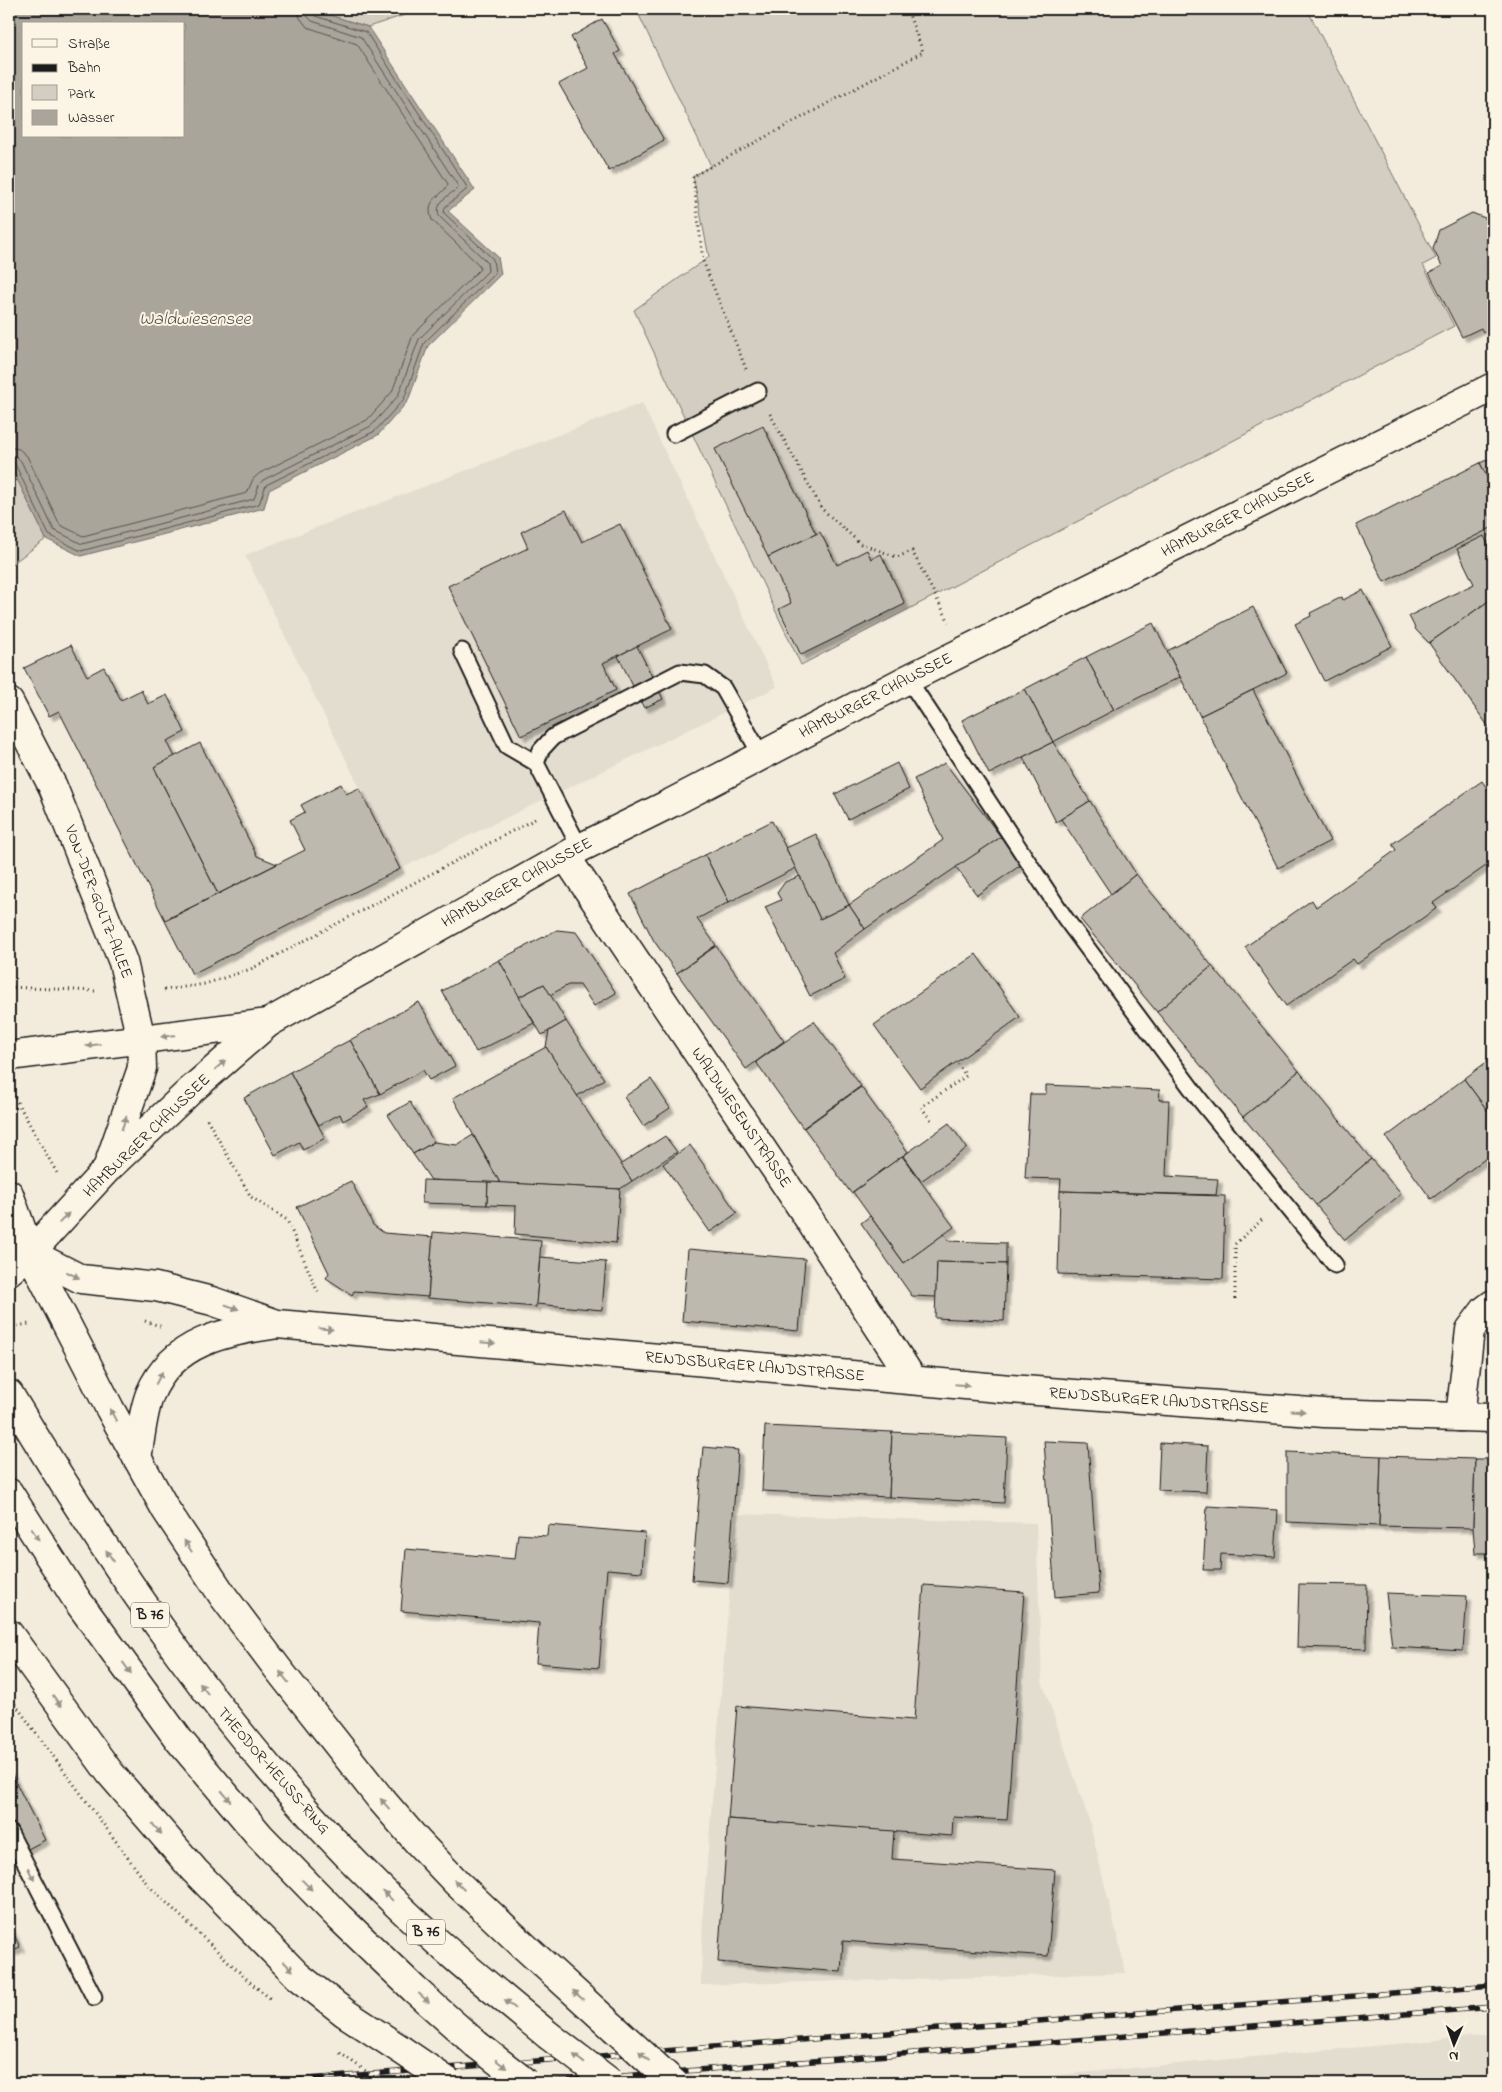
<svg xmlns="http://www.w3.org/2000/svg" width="1502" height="2092" viewBox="0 0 1502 2092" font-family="'Indie Flower',sans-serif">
<defs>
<filter id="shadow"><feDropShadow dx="4.5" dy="4.5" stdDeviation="1" flood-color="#0004"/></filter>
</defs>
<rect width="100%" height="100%" fill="#f3ecdd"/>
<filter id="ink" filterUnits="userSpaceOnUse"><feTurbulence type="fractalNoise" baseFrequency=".02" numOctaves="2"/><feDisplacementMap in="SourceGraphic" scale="10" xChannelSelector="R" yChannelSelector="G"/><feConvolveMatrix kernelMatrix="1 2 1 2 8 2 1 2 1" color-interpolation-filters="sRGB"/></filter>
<g filter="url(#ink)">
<g fill="#e3ddcf">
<path d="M642,403L777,687L400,869L245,555Z"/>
<path d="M736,1514L1036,1523L1042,1681L1089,1820L1126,1973L701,1985L703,1910Z"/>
<path d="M1493,2035V2083H969Z"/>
</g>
<g fill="#d3cec1" stroke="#78756e">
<path d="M310,9H423L368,27Z"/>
<path d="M636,9H1307L1436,258L1423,265L1454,326L801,665L634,310L709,257L693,176L711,166Z"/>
<path d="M9,462L46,539L9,566Z"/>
</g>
<path fill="#aaa59b" stroke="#716e68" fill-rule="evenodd" d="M9,9H310L368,27L475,190L448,211L498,257L501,274L428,346L408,401L378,435L269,490L264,508L81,556L46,539L9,462ZM24,24H184V136H24Z"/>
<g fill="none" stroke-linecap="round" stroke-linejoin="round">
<g stroke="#55534f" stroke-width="1">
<path d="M9,447L19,449L27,456L60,525L83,536L247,493L253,479L260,473L367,420L392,392L413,335L480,269L479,265L432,220C424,198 442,198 448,184L357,44L307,27L300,18L298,9"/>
<path d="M9,455L16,456L21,461L54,530L82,544L254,499L259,485L263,480L371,426L398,396L419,339L488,271L487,262L439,216C435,202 448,196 458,188V186L361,37L312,21L307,16L305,9"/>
<path d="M9,461L15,464L49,535L81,551L259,504L266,485L375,431L404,399L424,343L495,273L493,259L444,213L445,207L466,190L467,187L366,32L315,16L312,9"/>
</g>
</g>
<g fill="#beb9ae" stroke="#1c1c1c" filter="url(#shadow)">
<path d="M602,19L620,51L615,54L664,140L609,171L559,84L588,68L571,37Z"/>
<path d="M1472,213L1490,220L1493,228V327L1483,332L1481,328L1462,337L1429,273L1442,266L1433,249L1439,230Z"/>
<path d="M763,426L816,534L768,557L715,449Z"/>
<path d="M1493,457V489L1480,463Z"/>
<path d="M1480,463L1493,489V527L1384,582L1356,525Z"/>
<path d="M566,510L582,542L620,524L672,629L603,663L616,690L521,736L448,586L528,548L521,532Z"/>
<path d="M820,532L837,565L867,550L871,559L881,554L905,604L801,655L779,609L791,603L768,557Z"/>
<path d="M1484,536L1493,555V604L1490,600L1429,643L1416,630L1409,616L1474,584L1457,549Z"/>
<path d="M1363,590L1392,646L1324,681L1295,624L1311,616L1310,613L1342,597L1343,600Z"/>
<path d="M1490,600L1493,604V733L1429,643Z"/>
<path d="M1253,607L1287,673L1200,716L1167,651Z"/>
<path d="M1153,623L1180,677L1114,710L1086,657Z"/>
<path d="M71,645L87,676L104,667L121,700L141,690L148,704L167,695L185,732L167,741L175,757L154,767L218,894L165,920L59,711L49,716L24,668Z"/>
<path d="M637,646L663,699L644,708L618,656Z"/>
<path d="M1086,657L1114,710L1053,742L1025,689Z"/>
<path d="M1025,689L1053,742L989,774L962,720Z"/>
<path d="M1253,690L1330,841L1278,868L1200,716Z"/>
<path d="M1053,742L1090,801L1056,822L1023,757Z"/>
<path d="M200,743L257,856L277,864L218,894L154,767Z"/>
<path d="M897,763L909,789L848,819L835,794Z"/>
<path d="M945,763L1001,837L865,929L849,905L943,840L914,779Z"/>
<path d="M1482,781L1493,797V861L1433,903L1437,908L1357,964L1353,959L1286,1006L1245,947L1312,900L1316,907L1396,850L1392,844Z"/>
<path d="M341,784L346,794L359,788L400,869L192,974L165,921L305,850L290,820L305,812L301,805Z"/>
<path d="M1090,801L1136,874L1111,894L1061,819Z"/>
<path d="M772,821L796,868L729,902L705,855Z"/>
<path d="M816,834L849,905L820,919L786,848Z"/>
<path d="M1001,837L1021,865L977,895L956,867Z"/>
<path d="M705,855L729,902L697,919L716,945L677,973L654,941L630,894Z"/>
<path d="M1136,874L1212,966L1157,1012L1080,919Z"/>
<path d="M800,876L820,919L849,905L865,929L833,953L845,979L810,996L765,907L781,900L777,893L785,882Z"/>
<path d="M557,930L576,932L616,993L594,1006L580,985H568L550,995L544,984L519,997L499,960Z"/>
<path d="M716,946L784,1041L746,1069L677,973Z"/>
<path d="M976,954L1020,1017L920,1088L874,1025Z"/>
<path d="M499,960L534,1023L476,1052L442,991Z"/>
<path d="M1212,966L1299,1071L1243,1117L1157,1012Z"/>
<path d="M544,984L566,1021L542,1035L519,997Z"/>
<path d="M419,1002L455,1066L429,1080L423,1070L380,1094L350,1040Z"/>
<path d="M566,1021L604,1079L577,1096L546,1047L549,1031Z"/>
<path d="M814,1021L861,1086L803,1128L756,1062Z"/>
<path d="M350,1040L380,1094L364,1100L368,1107L343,1121L340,1114L319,1125L290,1072Z"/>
<path d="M546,1047L632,1181L620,1189L500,1183L453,1098Z"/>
<path d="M1493,1057V1118L1464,1079Z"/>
<path d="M1299,1071L1371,1159L1316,1205L1243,1117Z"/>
<path d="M290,1072L325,1138L303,1150L299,1142L275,1155L244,1098Z"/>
<path d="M651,1079L670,1108L643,1126L624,1097Z"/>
<path d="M1464,1079L1493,1118V1153L1431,1199L1386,1137Z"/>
<path d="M1046,1085L1160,1090L1159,1100H1169L1166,1176L1218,1179L1216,1195L1060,1191L1061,1179L1025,1178L1030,1094H1046Z"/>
<path d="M861,1087L908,1152L851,1193L804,1128Z"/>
<path d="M410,1102L434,1142L413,1154L388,1115Z"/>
<path d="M949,1123L967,1148L921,1181L903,1156Z"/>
<path d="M473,1135L500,1183L431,1180L413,1154L434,1142L457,1145Z"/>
<path d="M665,1136L677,1152L632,1181L621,1164Z"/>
<path d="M690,1145L737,1213L710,1232L663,1164Z"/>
<path d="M902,1156L954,1227L904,1263L853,1192Z"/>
<path d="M1371,1159L1401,1194L1345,1240L1316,1205Z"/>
<path d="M423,1180L488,1182L487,1205L422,1203Z"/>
<path d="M351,1181L373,1225L384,1233L433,1237L428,1297L354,1291L352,1295L326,1278L329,1273L297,1207Z"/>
<path d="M488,1182L620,1189L616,1243L515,1234L516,1206L487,1205Z"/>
<path d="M1060,1191L1225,1196L1223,1279L1058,1274Z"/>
<path d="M870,1216L904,1263L944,1234L949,1241L1006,1243V1264L937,1262L936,1297L912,1296L861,1223Z"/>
<path d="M433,1232L541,1241L536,1307L428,1298Z"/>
<path d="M688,1249L805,1259L799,1331L682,1321Z"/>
<path d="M540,1257L606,1262L602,1310L536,1304Z"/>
<path d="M937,1262L1006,1264L1004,1321L935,1318Z"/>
<path d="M765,1426L892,1432L889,1497L762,1491Z"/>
<path d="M892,1432L1007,1438L1004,1503L889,1497Z"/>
<path d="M1044,1441L1088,1443L1099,1593L1055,1597Z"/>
<path d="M1160,1443L1208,1446L1206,1492L1158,1490Z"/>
<path d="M703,1447L738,1450L728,1583L692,1580Z"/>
<path d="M1287,1452L1381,1456L1379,1526L1287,1522Z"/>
<path d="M1381,1456L1475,1459L1473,1528L1379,1526Z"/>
<path d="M1475,1459H1493V1553H1475L1473,1528Z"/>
<path d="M1207,1506L1278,1510L1275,1557L1221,1554L1220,1570H1203Z"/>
<path d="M548,1525L645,1533L642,1572L607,1569L599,1668L536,1663L539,1623L401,1611L406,1549L515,1559L518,1534L547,1536Z"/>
<path d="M1299,1584L1367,1585L1366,1649L1297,1647Z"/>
<path d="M924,1585L1024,1592L1007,1820L953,1817L952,1836L728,1819L737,1706L914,1720Z"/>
<path d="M1386,1593L1467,1596L1463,1651L1392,1647Z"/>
<path d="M9,1769L45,1840L9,1859Z"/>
<path d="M728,1819L894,1831L892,1859L1055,1870L1048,1956L843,1941L841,1972L718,1962Z"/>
<path d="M9,1925L20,1947L9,1952Z"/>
</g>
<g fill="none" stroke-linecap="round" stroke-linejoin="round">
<g stroke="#1c1c1c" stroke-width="19">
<g id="service">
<path d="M674,434L758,391"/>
<path d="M462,651L507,746L536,763L580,848"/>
<path d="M908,679L1065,918L1200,1100L1335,1265"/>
<path d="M536,763L541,750L553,737L680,672L705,675L723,688L761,755"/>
<path d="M9,1831L94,1997"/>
</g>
</g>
<g stroke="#1c1c1c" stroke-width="31">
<g id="minor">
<path d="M9,702L53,787L123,962L141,1039L142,1068L107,1169"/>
<path d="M566,857L803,1210L913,1380"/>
<path d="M30,1253L81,1279L156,1287L212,1301L277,1324L1010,1389L1324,1413L1493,1418"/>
<path d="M1460,1417L1470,1330L1485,1310L1493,1304"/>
</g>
</g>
<g stroke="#1c1c1c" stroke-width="31">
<g id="secondary">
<path d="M9,1056L268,1023"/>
<path d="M9,1194L30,1253"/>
<path d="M9,1271L30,1253L107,1169L191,1090L268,1023L580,848L671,803L908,679L1493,387"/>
</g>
</g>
<g stroke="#1c1c1c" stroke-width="31">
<g id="trunk">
<path d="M30,1253L110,1409L166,1510L223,1596L278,1669L379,1797L417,1841L457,1883L525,1947L614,2028"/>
<path d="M9,1394C115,1572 233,1745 382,1890C434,1942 491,1988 548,2035"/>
<path d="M137,1458C141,1437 142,1414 150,1394C173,1340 226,1332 277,1324"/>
<path d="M9,1493L77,1600L179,1740L260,1836L339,1917L415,1990L476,2044"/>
<path d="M9,1634L110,1773L194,1870L298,1976L345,2013L400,2049"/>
</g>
</g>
<g stroke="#1c1c1c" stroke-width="3" stroke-dasharray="1 4" stroke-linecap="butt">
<path d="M746,369L703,261L693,176L923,52L907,9"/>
<path d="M770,414L822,509L861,544L897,557L912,551L949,622"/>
<path d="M9,987L96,991"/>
<path d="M164,990L205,984L251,969L535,819"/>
<path d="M10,1089L57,1173"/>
<path d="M207,1119L251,1197L287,1220L319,1295"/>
<path d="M931,1120L921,1107L966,1076L958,1064"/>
<path d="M1235,1299V1244L1264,1218"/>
<path d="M145,1321L163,1327"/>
<path d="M9,1331L16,1326L29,1324"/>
<path d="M9,1696L148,1885L252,1984L271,1999"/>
</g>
<use href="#service" stroke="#fcf5e5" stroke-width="15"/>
<use href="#minor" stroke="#fcf5e5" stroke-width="28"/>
<use href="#secondary" stroke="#fcf5e5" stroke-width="28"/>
<use href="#trunk" stroke="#fcf5e5" stroke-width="28"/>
<g stroke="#1c1c1c" stroke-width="5.5">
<g id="rail">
<path d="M259,2083L1493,1985"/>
<path d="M535,2083L1493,2007"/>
</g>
</g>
<use href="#rail" stroke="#fcf5e5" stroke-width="4" stroke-dasharray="11" stroke-linecap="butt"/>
<g stroke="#1c1c1c" stroke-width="31" stroke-linecap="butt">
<g id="trunk-bridge">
<path d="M614,2028L674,2083"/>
<path d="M548,2035L611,2083"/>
<path d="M476,2044L526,2083"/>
<path d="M400,2049L450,2083"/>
</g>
</g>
<path stroke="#1c1c1c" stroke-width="3" stroke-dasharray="1 4" stroke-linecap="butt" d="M340,2053L383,2083"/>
<use href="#trunk-bridge" stroke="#fcf5e5" stroke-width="28"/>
</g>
<defs><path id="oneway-solid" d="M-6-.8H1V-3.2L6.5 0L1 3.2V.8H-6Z" transform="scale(1.25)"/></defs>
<g fill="#97938b">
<use href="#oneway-solid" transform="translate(168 1036) rotate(173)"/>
<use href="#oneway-solid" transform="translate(93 1045) rotate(173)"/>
<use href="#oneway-solid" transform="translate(220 1065) rotate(-41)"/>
<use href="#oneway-solid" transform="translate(124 1123) rotate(-70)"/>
<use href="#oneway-solid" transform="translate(64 1218) rotate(-46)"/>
<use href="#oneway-solid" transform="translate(73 1275) rotate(27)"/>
<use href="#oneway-solid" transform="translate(232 1307) rotate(19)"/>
<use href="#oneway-solid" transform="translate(326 1329) rotate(6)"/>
<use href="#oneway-solid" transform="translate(488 1343) rotate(5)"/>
<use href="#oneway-solid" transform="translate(159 1378) rotate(-62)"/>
<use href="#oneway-solid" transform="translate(962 1385) rotate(5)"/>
<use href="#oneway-solid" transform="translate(1298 1411) rotate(4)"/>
<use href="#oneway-solid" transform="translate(113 1415) rotate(-118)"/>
<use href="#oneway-solid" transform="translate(35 1534) rotate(57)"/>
<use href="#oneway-solid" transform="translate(188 1546) rotate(-123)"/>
<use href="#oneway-solid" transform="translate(110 1556) rotate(-125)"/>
<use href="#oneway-solid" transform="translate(127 1668) rotate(54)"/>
<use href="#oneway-solid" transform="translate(284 1677) rotate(-128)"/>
<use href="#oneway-solid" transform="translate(204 1689) rotate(-128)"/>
<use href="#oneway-solid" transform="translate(57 1701) rotate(54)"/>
<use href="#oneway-solid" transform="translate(226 1796) rotate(50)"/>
<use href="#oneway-solid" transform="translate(385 1804) rotate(-131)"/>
<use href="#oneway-solid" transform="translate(157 1829) rotate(48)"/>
<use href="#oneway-solid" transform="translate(31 1874) rotate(63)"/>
<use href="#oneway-solid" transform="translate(307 1885) rotate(46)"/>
<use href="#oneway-solid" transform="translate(459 1885) rotate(-136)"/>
<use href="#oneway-solid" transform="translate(388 1896) rotate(-137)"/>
<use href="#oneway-solid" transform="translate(288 1966) rotate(44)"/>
<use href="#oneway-solid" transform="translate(578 1995) rotate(-138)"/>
<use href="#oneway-solid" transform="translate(424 1998) rotate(41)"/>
<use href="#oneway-solid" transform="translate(510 2004) rotate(-141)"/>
<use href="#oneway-solid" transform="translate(644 2056) rotate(-137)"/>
<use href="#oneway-solid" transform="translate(579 2059) rotate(-142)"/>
<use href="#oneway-solid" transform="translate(501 2064) rotate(38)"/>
</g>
</g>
<g text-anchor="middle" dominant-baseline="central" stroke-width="4" stroke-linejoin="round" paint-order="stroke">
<g fill="#fcf5e5" stroke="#5f5d58" stroke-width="1">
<rect x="131" y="1602.5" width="38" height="25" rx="4"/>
<rect x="407" y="1919.5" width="38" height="25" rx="4"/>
</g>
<g font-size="15" font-weight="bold" fill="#1c1c1c">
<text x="150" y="1615">B 76</text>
<text x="426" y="1932">B 76</text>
</g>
<g font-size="16" fill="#1c1c1c" stroke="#fcf5e5">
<text transform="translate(1238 515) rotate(-27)">HAMBURGER CHAUSSEE</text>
<text transform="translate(876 696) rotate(-27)">HAMBURGER CHAUSSEE</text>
<text transform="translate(517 883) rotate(-29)">HAMBURGER CHAUSSEE</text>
<text transform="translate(98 902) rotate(69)">VON-DER-GOLTZ-ALLEE</text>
<text transform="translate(741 1118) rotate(56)">WALDWIESENSTRASSE</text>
<text transform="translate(147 1136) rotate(-44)">HAMBURGER CHAUSSEE</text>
<text transform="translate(755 1367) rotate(5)">RENDSBURGER LANDSTRASSE</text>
<text transform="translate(1159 1401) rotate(4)">RENDSBURGER LANDSTRASSE</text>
<text transform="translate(273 1771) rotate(49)">THEODOR-HEUSS-RING</text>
</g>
<g font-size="18" font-style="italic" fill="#55534f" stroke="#fcf5e5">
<text x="195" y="320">Waldwiesensee</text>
</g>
</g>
<rect width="1502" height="2092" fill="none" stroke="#fcf5e5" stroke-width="30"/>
<rect x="15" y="15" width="1472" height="2062" fill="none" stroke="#1c1c1c" stroke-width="2" filter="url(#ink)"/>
<rect x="22" y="22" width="162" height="115" fill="#fcf5e5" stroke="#a29e95"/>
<rect x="32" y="39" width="25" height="8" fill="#fcf5e5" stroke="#a29e95"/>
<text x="68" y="48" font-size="15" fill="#1c1c1c">Straße</text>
<rect x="32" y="64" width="25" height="8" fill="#1c1c1c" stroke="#a29e95"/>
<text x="68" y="72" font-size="15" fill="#1c1c1c">Bahn</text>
<rect x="32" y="85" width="25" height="15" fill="#d3cec1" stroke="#a29e95"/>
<text x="68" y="98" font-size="15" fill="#1c1c1c">Park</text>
<rect x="32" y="110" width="25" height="15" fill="#aaa59b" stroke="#a29e95"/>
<text x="68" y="122" font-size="15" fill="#1c1c1c">Wasser</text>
<g transform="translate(1454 2044) rotate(182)" stroke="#fcf5e5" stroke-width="4" paint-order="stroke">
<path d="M0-4L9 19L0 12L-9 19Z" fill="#1c1c1c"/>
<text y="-8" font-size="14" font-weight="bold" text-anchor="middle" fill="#1c1c1c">N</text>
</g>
</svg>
